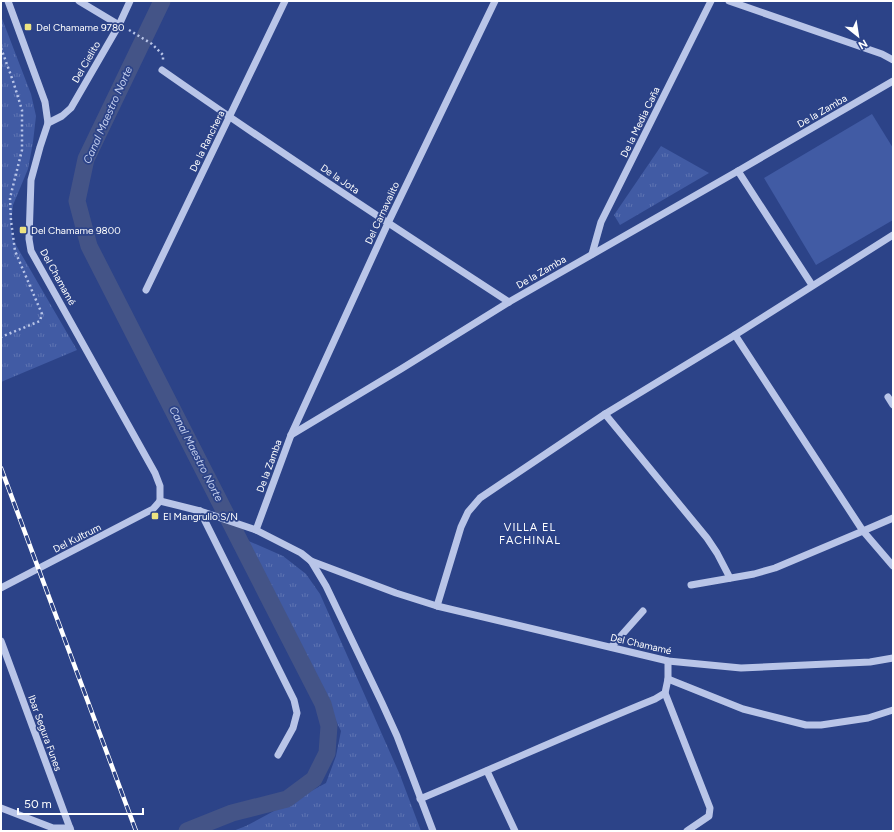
<svg xmlns="http://www.w3.org/2000/svg" width="894" height="832" viewBox="0 0 894 832" font-family="Figtree,sans-serif">
<defs>
<pattern id="park-tufts" width="24" height="20" patternUnits="userSpaceOnUse"><rect width="24" height="20" fill="#415ba4"/><path d="M3 7l-1-3M5 7V3M7 7l1-3M15 17l-1-3M17 17v-4M19 17l1-3" fill="none" stroke="#5e74b2"/></pattern>
</defs>
<rect width="100%" height="100%" fill="#2c4388"/>
<path fill="#415ba4" d="M872,114L893,148V220L816,265L764,178Z"/>
<g fill="url(#park-tufts)">
<path d="M1,16L31,94L36,116L33,142L28,169L13,205L11,225L13,240L77,350L1,382Z"/>
<path d="M661,146L709,173L620,225L614,215Z"/>
<path d="M244,539L283,556L306,574L320,594L400,775L421,831H233L246,826L326,783L336,756L341,731Z"/>
</g>
<g fill="none" stroke-linecap="round" stroke-linejoin="round">
<path stroke="#445487" stroke-width="17" d="M162,1L86,159L77,201L89,246L323,704L329,726L327,753L314,779L287,799L232,813L187,831"/>
<g stroke="#b9c5e8" stroke-width="2.5" stroke-dasharray="2 3" stroke-linecap="butt">
<path d="M129,30L152,44L163,55V60"/>
<path d="M1,48L13,81L22,110V150L10,198L11,221L15,251L42,314L40,321L1,337"/>
</g>
<g stroke="#b9c5e8" stroke-width="7">
<path d="M8,1L45,102L48,123L40,147L31,180L29,239L31,251L155,473L160,486V501"/>
<path d="M79,1L119,25"/>
<path d="M729,1L882,54L893,60"/>
<path d="M162,70C276,150 392,226 509,302"/>
<path d="M48,123L62,116L71,108L119,25L130,1"/>
<path d="M738,171L812,285"/>
<path d="M592,254L601,222L711,1"/>
<path d="M146,290L285,1"/>
<path d="M735,335L863,531L893,566"/>
<path d="M888,397L893,405"/>
<path d="M605,414L707,538L717,553L730,578"/>
<path d="M291,435L401,369L509,302L738,171L893,81"/>
<path d="M160,501L200,511L256,530L301,553L311,561L326,586L382,703L397,736L433,831"/>
<path d="M200,511L294,700L297,713L293,728L278,755"/>
<path d="M256,530L291,435L388,223L495,1"/>
<path d="M311,561L396,593L437,606L668,661L741,668L870,662L893,658"/>
<path d="M691,585L754,574L775,568L863,531L893,518"/>
<path d="M1,588L153,509L160,501"/>
<path d="M437,606L461,527L468,512L480,498L605,414L735,335L893,235"/>
<path d="M1,641L71,831"/>
<path d="M611,647L643,611"/>
<path d="M668,679L743,709L806,725H821L868,718L893,710"/>
<path d="M665,693L710,808L709,816L687,831"/>
<path d="M487,771L515,831"/>
<path d="M420,799C499,766 576,731 655,699L665,693L668,679V661"/>
<path d="M1,808L53,828H70"/>
</g>
<g stroke="#fff" stroke-width="4.5">
<path id="rail" d="M1,468L136,831"/>
</g>
<use href="#rail" stroke="#2c4388" stroke-width="3" stroke-dasharray="9" stroke-linecap="butt"/>
</g>
<g fill="#ede381" stroke="#2c4388" stroke-width="1.5">
<rect x="24" y="23" width="8" height="8" rx="2"/>
<rect x="19" y="226" width="8" height="8" rx="2"/>
<rect x="151" y="512" width="8" height="8" rx="2"/>
</g>
<g text-anchor="middle" dominant-baseline="central" stroke-width="3.5" stroke-linejoin="round" paint-order="stroke">
<g font-size="10" fill="#fff" stroke="#2c4388" text-anchor="start">
<text x="36" y="27">Del Chamame 9780</text>
<text x="31" y="230">Del Chamame 9800</text>
<text x="163" y="516">El Mangrullo S/N</text>
</g>
<g font-size="10" fill="#fff" stroke="#2c4388">
<text transform="translate(86 62) rotate(-60)">Del Cielito</text>
<text transform="translate(822 111) rotate(-30)">De la Zamba</text>
<text transform="translate(640 122) rotate(-64)">De la Media Caña</text>
<text transform="translate(207 141) rotate(-64)">De la Ranchera</text>
<text transform="translate(340 179) rotate(34)">De la Jota</text>
<text transform="translate(382 213) rotate(-65)">Del Carnavalito</text>
<text transform="translate(541 272) rotate(-30)">De la Zamba</text>
<text transform="translate(58 277) rotate(61)">Del Chamamé</text>
<text transform="translate(269 466) rotate(-70)">De la Zamba</text>
<text transform="translate(77 538) rotate(-27)">Del Kultrum</text>
<text transform="translate(641 644) rotate(13)">Del Chamamé</text>
<text transform="translate(45 733) rotate(70)">Ibar Segura Funes</text>
</g>
<g font-size="11" font-style="italic" fill="#c5d0ef" stroke="#2c4388">
<text transform="translate(108 115) rotate(-66)">Canal Maestro Norte</text>
<text transform="translate(196 454) rotate(63)">Canal Maestro Norte</text>
</g>
<g font-size="11" letter-spacing="1" fill="#fff" stroke="#2c4388">
<text x="530" y="527">VILLA EL<tspan x="530" dy="13">FACHINAL</tspan></text>
</g>
</g>
<rect width="894" height="832" fill="none" stroke="#ffffff" stroke-width="4"/>
<g transform="translate(858 36) rotate(150)" stroke="#2c4388" stroke-width="3" paint-order="stroke">
<path d="M0-3L7 15L0 10L-7 15Z" fill="#ffffff"/>
<text y="-6" font-size="11" font-weight="bold" text-anchor="middle" fill="#ffffff">N</text>
</g>
<path d="M18 808v6h125v-6" fill="none" stroke="#ffffff" stroke-width="2"/>
<text x="24" y="808" font-size="12" fill="#ffffff" stroke="#2c4388" stroke-width="3" paint-order="stroke">50 m</text>
</svg>
